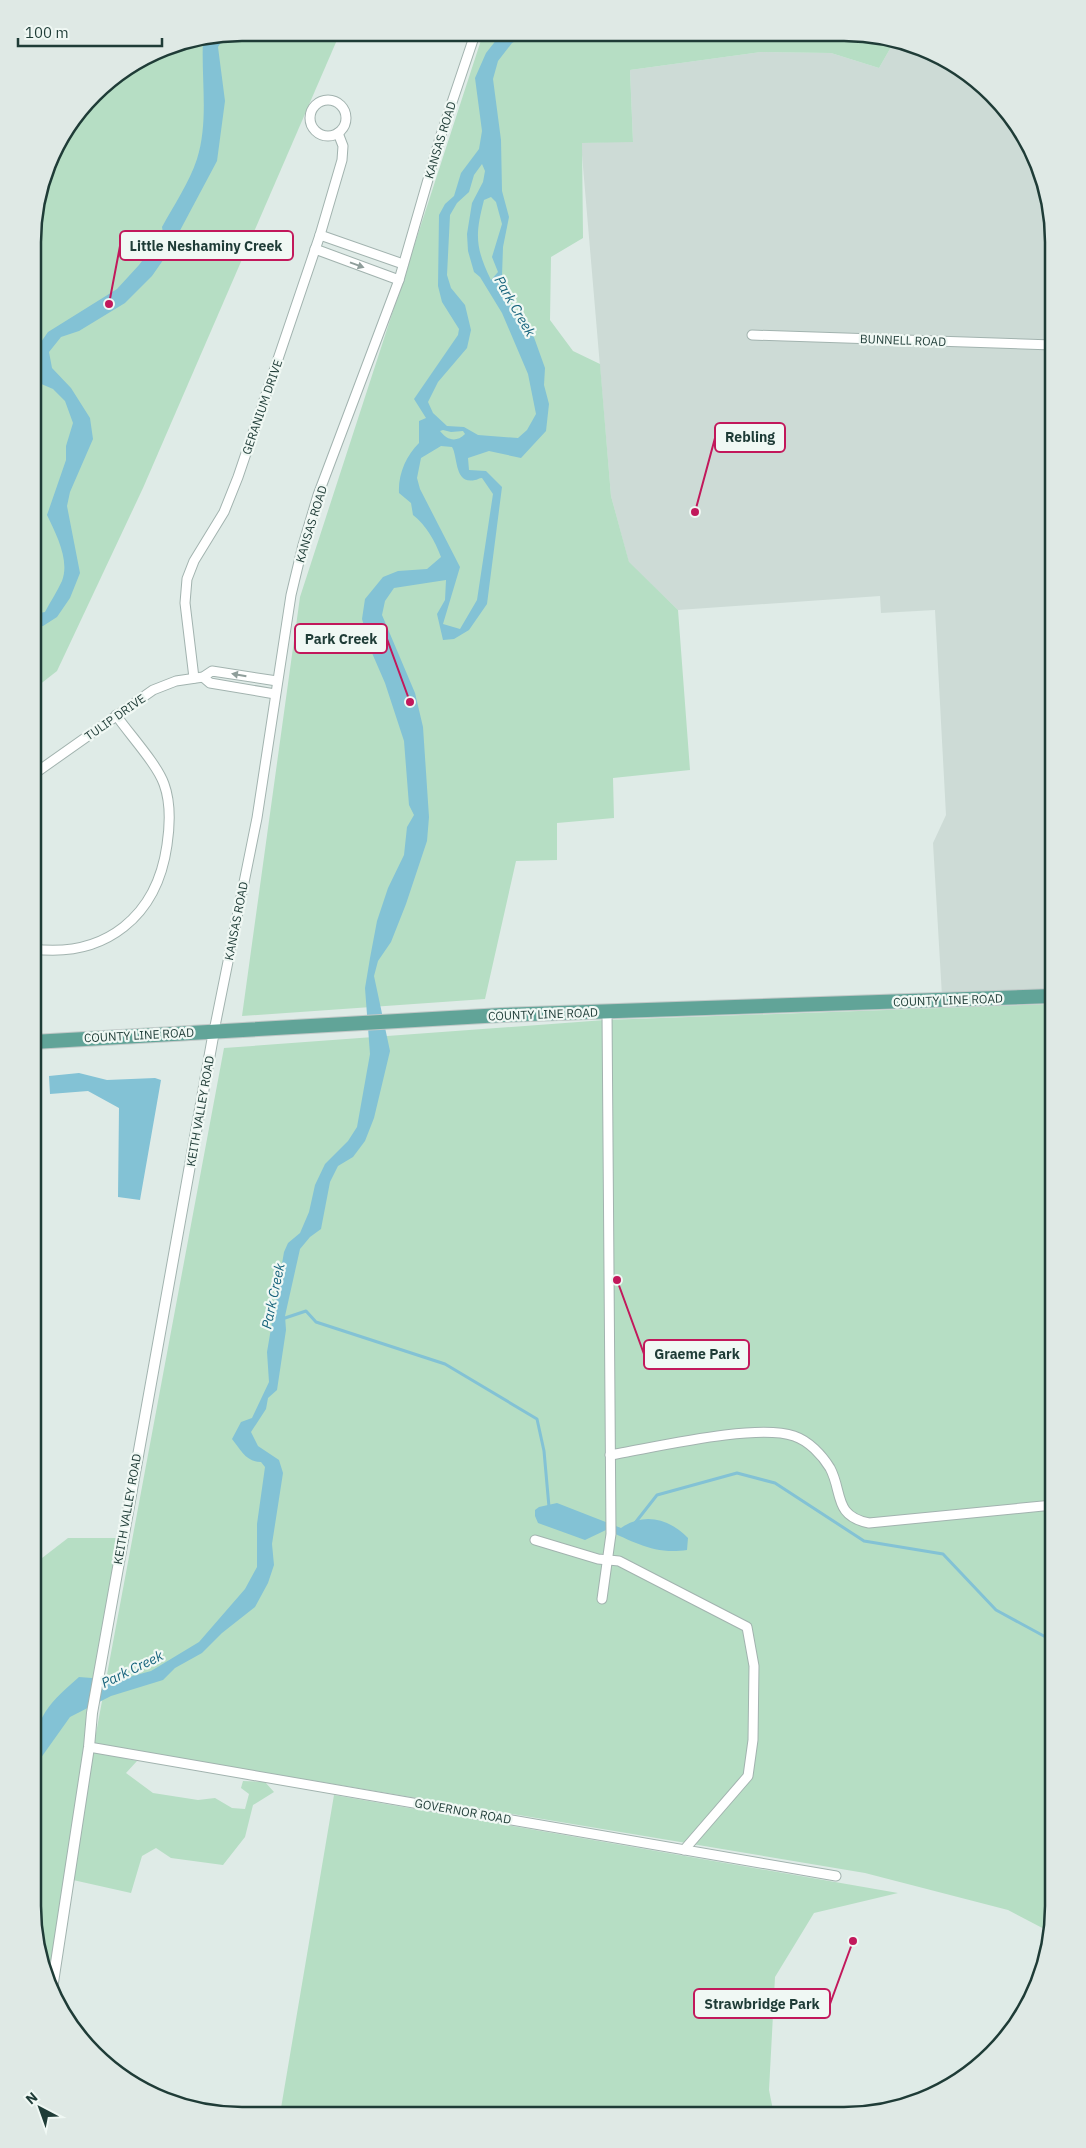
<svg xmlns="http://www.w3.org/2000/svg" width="1086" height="2148" viewBox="0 0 1086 2148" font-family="'IBM Plex Sans',sans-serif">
<rect width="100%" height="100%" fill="#dfebe7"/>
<path fill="#cddbd6" d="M895,40L937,54L982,85L1018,126L1042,175L1053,242V989L942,996L933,843L946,815L935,610L881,613L880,596L678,610L629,563L611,496L581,143L633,141L630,70L761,52L831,53L879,68Z"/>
<g fill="#b6dec4">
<path d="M242,33H340L143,488L57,671L34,689V215L54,149L104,85L162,48Z"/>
<path d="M483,34L885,36L895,40L879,68L831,53L761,52L630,70L633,142L582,143L583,238L551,257L550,320L573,351L600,364L611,496L629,562L678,610L690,770L613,778L614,818L557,823V860L516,861L485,999L242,1016L300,597Z"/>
<path d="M1053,1004V1920L1050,1932L1008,1910L865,1873L94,1744L224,1048L605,1020Z"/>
<path d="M68,1538H118L51,1989L44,1973L33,1906V1565Z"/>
<path d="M92,1751L137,1761L126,1773L153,1793L198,1800L215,1798L232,1808L245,1809L249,1794L241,1788L243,1781L265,1782L274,1792L253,1805L245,1837L223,1865L171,1858L156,1848L142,1856L131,1893L73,1880Z"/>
<path d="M334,1795L898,1893L814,1913L775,1977L769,2090L774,2115L280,2114Z"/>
</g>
<g fill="#83c2d5" fill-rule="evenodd">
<path d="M501,34H528L512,43L498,61L493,79L501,140L502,191L509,217L503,247L502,276L510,304L531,329L545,368L544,385L549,404L546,431L521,458L489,451L468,458L469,470L486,471L502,487L487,604L469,630L454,639L443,640L437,614L445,600L446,580L394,588L385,601L382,615L415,693L423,727L429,817L427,841L406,904L391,942L378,961L374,976L390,1051L374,1118L365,1141L353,1157L338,1166L330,1182L321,1229L310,1237L300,1249L285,1316L286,1330L277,1390L268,1398L266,1409L251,1432L258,1446L279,1460L283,1473L272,1544L274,1565L268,1583L255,1607L222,1633L202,1653L175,1668L163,1680L111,1696L70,1717L33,1769C33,1722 43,1708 79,1677L118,1680L151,1671L199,1642L245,1589L257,1567V1524L265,1467L261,1462C246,1462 241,1450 232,1439L241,1422L252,1418L269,1382L267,1352L284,1252L288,1243L300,1233L309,1212L315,1185L325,1164L348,1141L357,1127L370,1054L365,988L370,958L377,921L388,888L404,855L407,827L414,815L409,805L404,741L385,683L372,653L362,619L365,599L383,577L398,571L427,569L441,557C435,541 426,525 413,515L411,503L399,493C398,474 406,456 419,443V421L426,418L414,399L458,335L459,329L442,302L438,286L439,215L445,204L454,196L461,173L479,149L482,131L475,78L486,53ZM482,164L485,171L483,182L472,203L467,234L468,251L474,272L480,277L502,313L528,374L536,414L527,430L518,438L478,435L464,427L447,426L433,413L428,402L438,382L467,348L471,330L465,305L451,288L447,275L450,215L457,203L469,192L474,175ZM491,197L496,202L502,224L492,257L498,272L491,280C475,247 475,235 484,200ZM443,430L451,432L463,431L465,434C456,443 447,440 440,431ZM441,446L452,447C458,456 454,485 475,480C477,480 479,478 482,478L493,494L477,600L460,629L443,624L460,567L420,489L417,478L421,458Z"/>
<path d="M225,36L218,47L225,101L217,161L168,253L152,276L125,303L79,331L61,337L49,352L52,368L71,388L90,418L93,439L70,492L67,506L80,573L70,598L57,617L43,626L34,628V614L45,612C50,602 57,592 62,581C70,560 56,534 47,515L66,460V446L73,423L65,401L53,389L39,383L34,378V352L48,332L117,289L139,265L163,233L162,227C174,205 189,183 197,159C209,121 201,79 203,40Z"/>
<path d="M79,1073L107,1080L155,1078L161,1080L140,1200L118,1197L119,1108L88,1091L50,1094L49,1076Z"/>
<path d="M557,1503L621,1528C644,1512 670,1519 688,1538L687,1550C654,1555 635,1542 606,1530L585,1540L538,1523L535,1516V1510L539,1507Z"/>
</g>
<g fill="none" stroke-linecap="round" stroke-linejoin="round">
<g stroke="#83c2d5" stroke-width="3">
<path d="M282,1319L306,1311L316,1322L445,1364L537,1419L544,1451L549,1507"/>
<path d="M635,1523L657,1495L737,1473L775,1483L864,1541L943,1554L996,1610L1053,1641"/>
</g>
<g stroke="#a2b3af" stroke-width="11">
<g id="minor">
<circle cx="328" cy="118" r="18"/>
<path d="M320,235L403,264"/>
<path d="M315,249L399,280"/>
<path d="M752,335L1053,345"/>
<path d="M203,677L210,683L275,694"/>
<path d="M194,678L185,603L187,579L194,561L224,512L238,477L320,235L342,160L343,146L338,133"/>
<path d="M34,774L153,690L176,681L203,677L212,671L277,681"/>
<path d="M33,949C106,958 157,916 167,845C170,825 171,803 164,784C157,764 129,734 116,715"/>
<path d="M214,1031L257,818L291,595L303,545L318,495L399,280L440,138L475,34"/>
<path d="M33,1267L35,1254L33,1243"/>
<path d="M610,1455C653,1448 755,1423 794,1436C809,1441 822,1455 830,1468C843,1492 833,1516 869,1523L1053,1505"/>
<path d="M535,1540L598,1559L619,1561L747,1627L754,1666L753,1740L748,1776L684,1850"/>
<path d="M602,1599L611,1534L607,1011"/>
<path d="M89,1747L836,1876"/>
</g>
</g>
<g stroke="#a2b3af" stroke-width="12">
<path id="tertiary" d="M52,1989L89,1747L92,1713L214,1031"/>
</g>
<g stroke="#c0c8c7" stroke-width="16">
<path id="primary" d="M33,1042L502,1015L1053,996"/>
</g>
<use href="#minor" stroke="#fff" stroke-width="9"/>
<use href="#tertiary" stroke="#fff" stroke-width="10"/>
<use href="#primary" stroke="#61a498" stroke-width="14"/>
</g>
<defs><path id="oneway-solid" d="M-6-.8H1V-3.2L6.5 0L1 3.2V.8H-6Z" transform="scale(1.25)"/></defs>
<g fill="#8f9e9b">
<use href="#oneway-solid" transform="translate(357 265) rotate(20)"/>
<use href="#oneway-solid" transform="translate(239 675) rotate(-170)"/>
</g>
<g text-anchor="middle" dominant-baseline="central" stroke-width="4.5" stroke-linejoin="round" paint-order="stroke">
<g font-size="12" fill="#1f3c37" stroke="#f0f8f4">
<text transform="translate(440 140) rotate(-73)">KANSAS ROAD</text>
<text transform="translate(903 340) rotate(2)">BUNNELL ROAD</text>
<text transform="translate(262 407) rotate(-71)">GERANIUM DRIVE</text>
<text transform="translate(311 524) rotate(-73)">KANSAS ROAD</text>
<text transform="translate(115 717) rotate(-35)">TULIP DRIVE</text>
<text transform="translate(236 921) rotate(-79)">KANSAS ROAD</text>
<text transform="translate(948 1000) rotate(-2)">COUNTY LINE ROAD</text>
<text transform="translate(543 1014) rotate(-2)">COUNTY LINE ROAD</text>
<text transform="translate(139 1035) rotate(-3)">COUNTY LINE ROAD</text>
<text transform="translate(200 1111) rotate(-80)">KEITH VALLEY ROAD</text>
<text transform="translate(127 1509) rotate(-80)">KEITH VALLEY ROAD</text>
<text transform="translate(463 1811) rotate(10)">GOVERNOR ROAD</text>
</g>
<g font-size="14" font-style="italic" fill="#16637c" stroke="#f0f8f4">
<text transform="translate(515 306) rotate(60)">Park Creek</text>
<text transform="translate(273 1296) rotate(-78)">Park Creek</text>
<text transform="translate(132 1669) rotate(-26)">Park Creek</text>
</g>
</g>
<path d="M0 0H1086V2148H0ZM242 41H844A201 201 0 0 1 1045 242V1906A201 201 0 0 1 844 2107H242A201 201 0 0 1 41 1906V242A201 201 0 0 1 242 41Z" fill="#dfe9e5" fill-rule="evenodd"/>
<path fill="none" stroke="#1f3c37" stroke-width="2.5" d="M242 41H844A201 201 0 0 1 1045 242V1906A201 201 0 0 1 844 2107H242A201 201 0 0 1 41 1906V242A201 201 0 0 1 242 41Z"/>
<path fill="none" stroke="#c2185b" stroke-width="2" d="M109 304L120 246M695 512L715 438M410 702L387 639M617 1280L644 1354M853 1941L830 2004"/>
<g fill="#c2185b" stroke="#f0f8f4" stroke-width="2">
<circle cx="109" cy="304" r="5"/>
<circle cx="695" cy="512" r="5"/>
<circle cx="410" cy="702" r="5"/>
<circle cx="617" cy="1280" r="5"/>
<circle cx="853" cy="1941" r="5"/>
</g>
<g fill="#f0f8f4" stroke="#c2185b" stroke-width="2">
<rect x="120" y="231" width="173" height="29" rx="5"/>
<rect x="715" y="423" width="70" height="29" rx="5"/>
<rect x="295" y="624" width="92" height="29" rx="5"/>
<rect x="644" y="1340" width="105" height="29" rx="5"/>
<rect x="694" y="1989" width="136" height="29" rx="5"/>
</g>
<g font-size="14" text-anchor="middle" font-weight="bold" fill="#1f3c37">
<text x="206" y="251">Little Neshaminy Creek</text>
<text x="750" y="442">Rebling</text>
<text x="341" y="644">Park Creek</text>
<text x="697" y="1359">Graeme Park</text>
<text x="762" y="2009">Strawbridge Park</text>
</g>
<g transform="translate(40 2108) rotate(319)" stroke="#f0f8f4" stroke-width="4" paint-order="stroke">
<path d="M0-4L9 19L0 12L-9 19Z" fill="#1f3c37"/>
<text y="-8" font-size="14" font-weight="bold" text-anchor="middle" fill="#1f3c37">N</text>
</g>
<path d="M18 38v8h144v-8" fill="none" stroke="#1f3c37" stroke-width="2.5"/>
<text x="25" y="38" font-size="15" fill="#1f3c37" stroke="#f0f8f4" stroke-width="4" paint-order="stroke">100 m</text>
</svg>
